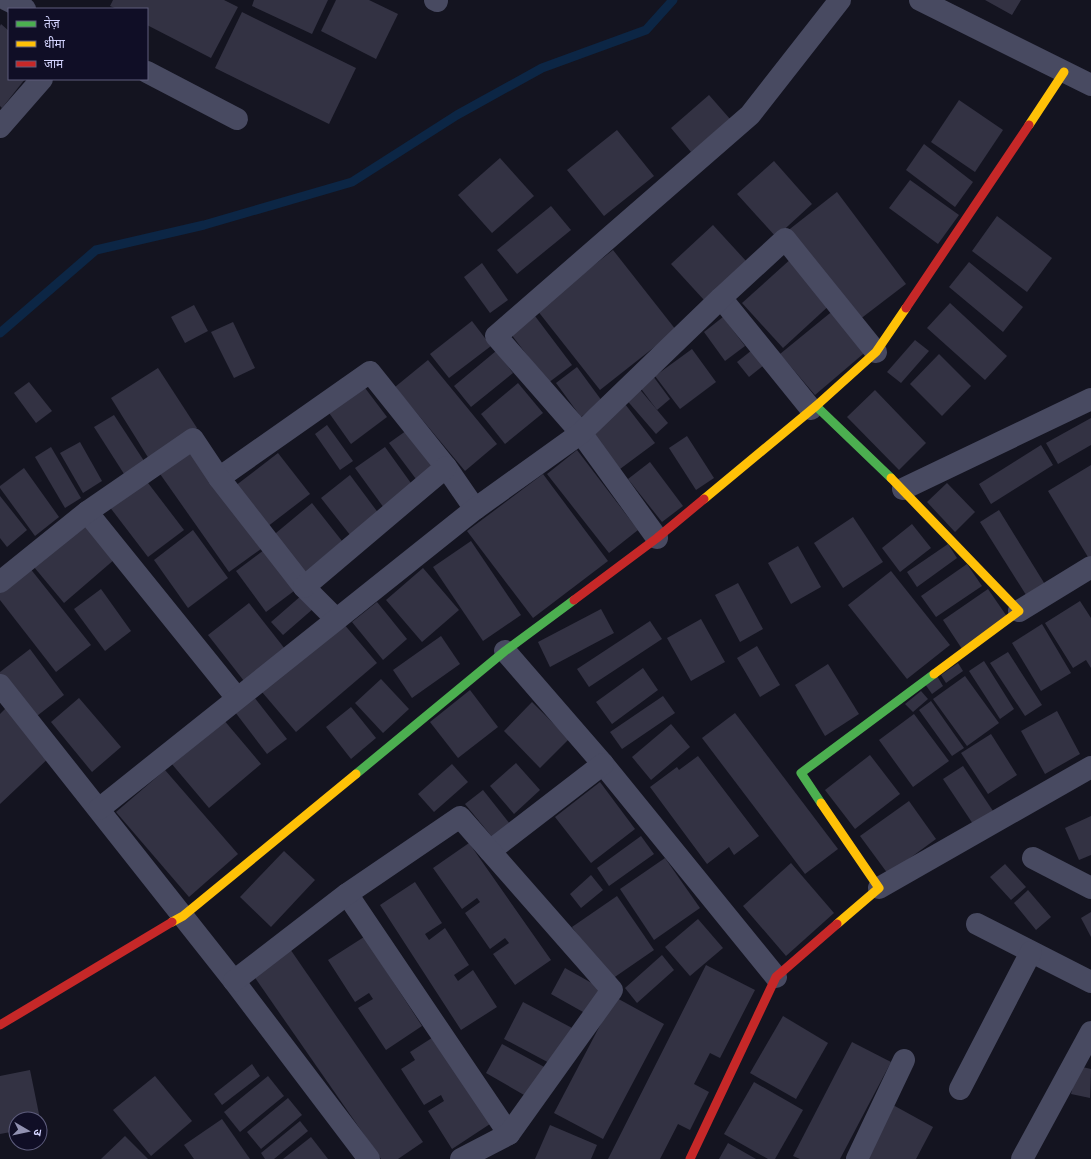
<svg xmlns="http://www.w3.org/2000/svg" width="1091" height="1159" viewBox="0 0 1091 1159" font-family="'Alegreya Sans','Noto Sans Devanagari',sans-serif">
<rect width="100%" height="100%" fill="#141420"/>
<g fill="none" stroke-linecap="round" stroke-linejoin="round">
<path stroke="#0c2645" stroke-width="9" d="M0,333L96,250L204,225L352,182L457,115L542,68L646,30L673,0"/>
</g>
<g fill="#333243">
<path d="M113,0H224L238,7L211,58L147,25V9H117L110,6Z"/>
<path d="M254,0H328L312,34L252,6Z"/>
<path d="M336,0H369L398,14L376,59L321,31Z"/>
<path d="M985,0H1021L1012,15Z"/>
<path d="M242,12L356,68L329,124L215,68Z"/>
<path d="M1,24L9,31V79H25L2,108L0,106V26Z"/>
<path d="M709,95L730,119L691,152L671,128Z"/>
<path d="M959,100L1003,130L975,172L931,142Z"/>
<path d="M617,130L654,176L604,216L567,170Z"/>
<path d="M924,144L973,182L955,207L906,170Z"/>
<path d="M500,158L534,196L492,233L458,195Z"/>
<path d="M774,161L812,204L776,237L737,194Z"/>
<path d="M910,180L959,215L938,244L889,208Z"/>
<path d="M837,192L906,284L855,323L786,232Z"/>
<path d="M551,206L571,230L517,274L497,250Z"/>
<path d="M997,216L1052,258L1027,292L972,251Z"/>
<path d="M713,225L746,261L704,300L671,264Z"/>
<path d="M613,250L676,330L600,390L537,310Z"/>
<path d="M793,257L833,302L783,348L742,303Z"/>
<path d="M969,262L1023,307L1003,332L949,287Z"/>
<path d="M482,263L508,300L490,313L464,277Z"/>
<path d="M950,303L1007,356L985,380L927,328Z"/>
<path d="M194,305L208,331L185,343L171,317Z"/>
<path d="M835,309L869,349L815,395L780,354Z"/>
<path d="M535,316L572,365L548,383L511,334Z"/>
<path d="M723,317L745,346L725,361L704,332Z"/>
<path d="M472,321L491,346L449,378L430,354Z"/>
<path d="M233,322L255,368L234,378L211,332Z"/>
<path d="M915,340L929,351L901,383L887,372Z"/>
<path d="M692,349L716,382L680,409L655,376Z"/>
<path d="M752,350L764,365L749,377L737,362Z"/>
<path d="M496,351L513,373L471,407L454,386Z"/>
<path d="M939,354L971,386L942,416L910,384Z"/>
<path d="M428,360L497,444L465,471L395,387Z"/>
<path d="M577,367L602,401L581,417L556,383Z"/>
<path d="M158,368L197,428L149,459L111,398Z"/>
<path d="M653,376L670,399L657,410L639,386Z"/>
<path d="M29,382L52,411L36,423L14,393Z"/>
<path d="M518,383L543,413L505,444L481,414Z"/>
<path d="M362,384L387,417L351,444L327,410Z"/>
<path d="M637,386L668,423L656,434L624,397Z"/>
<path d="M875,390L926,443L899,470L847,417Z"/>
<path d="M625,404L655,443L620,469L591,431Z"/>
<path d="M114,415L146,464L126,477L94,427Z"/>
<path d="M1091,418V445L1058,464L1046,443Z"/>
<path d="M327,425L353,461L340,470L315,434Z"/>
<path d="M410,428L439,468L419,483L389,443Z"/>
<path d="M687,436L714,478L696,490L669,448Z"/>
<path d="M80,442L102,481L83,493L60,453Z"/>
<path d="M1041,445L1053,465L991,504L979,484Z"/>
<path d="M51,447L81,498L65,508L35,457Z"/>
<path d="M385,447L413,486L384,508L355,468Z"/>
<path d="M190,448L261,549L229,572L158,471Z"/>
<path d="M577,450L638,530L609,553L547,474Z"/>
<path d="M278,453L310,494L267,527L235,486Z"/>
<path d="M650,462L683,506L662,522L628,479Z"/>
<path d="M1091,465V562L1048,491Z"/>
<path d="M24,468L59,517L35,536L0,488V486Z"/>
<path d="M543,474L608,561L533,618L467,531Z"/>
<path d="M350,475L382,518L354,540L321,498Z"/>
<path d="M145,479L184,530L148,557L109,506Z"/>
<path d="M947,483L975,512L955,532L927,502Z"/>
<path d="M0,496L27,530L7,547L0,538Z"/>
<path d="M312,503L342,541L300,576L270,538Z"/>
<path d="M999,510L1046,586L1028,598L980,522Z"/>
<path d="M853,517L883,562L843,588L814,543Z"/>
<path d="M85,523L115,559L64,603L34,567Z"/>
<path d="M912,524L931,548L900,572L882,548Z"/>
<path d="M193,530L228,578L188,608L154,560Z"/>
<path d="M471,541L521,615L483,641L433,567Z"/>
<path d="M948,544L957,558L917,587L907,572Z"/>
<path d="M798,546L821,587L791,604L768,563Z"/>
<path d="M264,550L294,591L266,612L236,571Z"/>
<path d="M967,564L982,586L936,617L921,596Z"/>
<path d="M29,567L91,645L56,672L0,600V591Z"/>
<path d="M423,568L459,610L422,642L386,600Z"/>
<path d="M891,571L950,645L907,679L848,605Z"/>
<path d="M738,583L763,629L740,642L715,595Z"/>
<path d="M101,589L131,631L105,651L74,609Z"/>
<path d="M988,589L1008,618L962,649L943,620Z"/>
<path d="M302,595L314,608L283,635L271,622Z"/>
<path d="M1080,601L1091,618V668L1086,660L1073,668L1045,623Z"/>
<path d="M377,602L407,639L383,660L352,622Z"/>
<path d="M249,603L285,649L244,681L208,635Z"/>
<path d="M601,609L614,633L550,667L538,642Z"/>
<path d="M701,619L725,662L691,681L667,638Z"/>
<path d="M650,621L662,639L589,687L577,669Z"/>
<path d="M343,623L377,663L296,732L262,692Z"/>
<path d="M1042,624L1071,673L1041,691L1012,643Z"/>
<path d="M441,636L460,664L412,698L393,670Z"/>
<path d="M757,646L780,685L760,697L737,658Z"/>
<path d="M30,649L64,695L33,719L0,676V672Z"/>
<path d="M1008,652L1042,705L1025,716L990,663Z"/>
<path d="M984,661L1014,709L1000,719L969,671Z"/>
<path d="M958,663L963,671L946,683L941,675Z"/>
<path d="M828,664L859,714L825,736L795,685Z"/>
<path d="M643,668L658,690L612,724L596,702Z"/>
<path d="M937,676L943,686L932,694L925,684Z"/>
<path d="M965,676L999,723L967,746L933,699Z"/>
<path d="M381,679L409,709L383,733L355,703Z"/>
<path d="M470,690L498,727L458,758L430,722Z"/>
<path d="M921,691L928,699L913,712L905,704Z"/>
<path d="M663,696L675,713L622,749L610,732Z"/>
<path d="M254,697L287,739L267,754L235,712Z"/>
<path d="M79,698L121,747L92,772L51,722Z"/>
<path d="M931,701L964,748L952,756L919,710Z"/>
<path d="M532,702L569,739L540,768L504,731Z"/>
<path d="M9,705L53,754L0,804V714Z"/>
<path d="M351,707L376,738L351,759L326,727Z"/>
<path d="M1057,711L1080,754L1045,774L1021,731Z"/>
<path d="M735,713L838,849L805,874L702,738Z"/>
<path d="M914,714L949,761L913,787L879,740Z"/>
<path d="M223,719L261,764L209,808L171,763Z"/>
<path d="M671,724L690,747L651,780L632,757Z"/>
<path d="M991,734L1017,775L988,794L961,753Z"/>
<path d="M870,755L900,794L855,829L825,790Z"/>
<path d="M698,756L759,836L734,855L729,847L707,864L650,787L677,767L679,770Z"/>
<path d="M516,763L540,790L514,814L490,786Z"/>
<path d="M452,764L468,782L434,812L418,794Z"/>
<path d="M963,766L993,811L973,824L943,779Z"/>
<path d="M165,770L238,854L189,897L116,812Z"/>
<path d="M600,782L635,829L591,863L555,817Z"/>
<path d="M483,790L510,824L493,838L465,804Z"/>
<path d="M909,801L936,839L888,874L860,836Z"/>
<path d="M1091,816V855L1079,860L1065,828Z"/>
<path d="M641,836L654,854L609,886L597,868Z"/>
<path d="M469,843L551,960L515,985L493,954L509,943L505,938L490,949L465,913L480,902L477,898L462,909L433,868Z"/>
<path d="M284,851L315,880L271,927L240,897Z"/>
<path d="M665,858L700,908L654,940L620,889Z"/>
<path d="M791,863L834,913L786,956L743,906Z"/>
<path d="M1005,864L1026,887L1011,900L990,877Z"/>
<path d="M591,875L603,890L581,908L570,894Z"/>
<path d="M415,882L442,923L425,934L429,940L445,928L469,965L454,975L458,981L473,970L497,1007L461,1030L380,905Z"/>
<path d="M1028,890L1051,917L1036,930L1014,903Z"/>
<path d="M617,896L654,950L609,981L572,927Z"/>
<path d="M1091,912V937L1081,918Z"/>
<path d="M698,919L723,948L690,976L665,947Z"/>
<path d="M364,937L422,1026L386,1050L358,1008L373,999L369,993L355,1002L328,960Z"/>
<path d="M288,946L423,1142L398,1159H381L251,972Z"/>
<path d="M662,955L674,970L637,1003L625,988Z"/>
<path d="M706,965L755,990L720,1058L710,1053L694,1084L709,1092L690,1130L678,1124L660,1159H608Z"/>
<path d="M565,968L606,991L592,1017L551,994Z"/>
<path d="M615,997L664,1024L603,1139L554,1113Z"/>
<path d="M523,1002L574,1029L555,1066L504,1039Z"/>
<path d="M783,1016L828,1043L796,1099L750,1073Z"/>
<path d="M435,1036L490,1124L452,1149L428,1111L444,1101L441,1095L424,1105L401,1069L415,1060L410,1052Z"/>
<path d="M852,1042L891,1062L840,1159H800L793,1156Z"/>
<path d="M502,1044L548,1069L531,1099L486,1073Z"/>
<path d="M252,1064L260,1076L222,1105L214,1094Z"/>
<path d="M1078,1066L1091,1069L1090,1098L1071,1094Z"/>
<path d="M30,1070L40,1119H16V1131L0,1134V1076Z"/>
<path d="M155,1076L192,1121L151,1156L113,1110Z"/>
<path d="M268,1076L284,1096L240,1132L224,1112Z"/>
<path d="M754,1082L803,1110L775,1159H768L724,1134Z"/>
<path d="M288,1098L302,1115L261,1149L247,1132Z"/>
<path d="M893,1105L933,1127L916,1159H864Z"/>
<path d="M222,1119L250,1159H194L184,1145Z"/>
<path d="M300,1121L308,1131L274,1159H265L261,1153Z"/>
<path d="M550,1125L597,1145L591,1159H535Z"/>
<path d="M125,1136L148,1159H101Z"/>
<path d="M311,1137L328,1159H283Z"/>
<path d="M728,1143L756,1159H719Z"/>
</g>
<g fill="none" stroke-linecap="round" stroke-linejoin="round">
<g stroke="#484a61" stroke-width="22">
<path d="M7,0L25,9"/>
<path d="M435,0L437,1"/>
<path d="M920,0L1091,85"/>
<path d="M147,72L237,119"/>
<path d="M0,127L42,79"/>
<path d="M721,298L811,409"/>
<path d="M219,478L370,372L446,467L475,509"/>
<path d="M903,489L1091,399"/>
<path d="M87,512L237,698"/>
<path d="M657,538L581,433L496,336L750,115L840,0"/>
<path d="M0,582L87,512L193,439L219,478L304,587L336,619"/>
<path d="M304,587L446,467"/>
<path d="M1019,611L1091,567"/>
<path d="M505,651L603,764L776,977"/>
<path d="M0,685L234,981L369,1159"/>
<path d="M99,809L475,509L581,433L721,298L785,239L876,352"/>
<path d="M490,851L603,764"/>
<path d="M1033,858L1091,888"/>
<path d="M879,888L1091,767"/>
<path d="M347,894L509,1134"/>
<path d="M977,924L1091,982"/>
<path d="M234,981L347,894L460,817L612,990L509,1134L461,1159"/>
<path d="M960,1089L1031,952"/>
<path d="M857,1159L904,1060"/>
<path d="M1022,1159L1091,1032"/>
</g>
<g stroke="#4caf50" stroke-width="9">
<path d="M816,406L891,478"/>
<path d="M356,774L505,651L574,600"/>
<path d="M821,803L801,773L934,674"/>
</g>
<g stroke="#ffc107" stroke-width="9">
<path d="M1029,125L1064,72"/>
<path d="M891,478L1019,611L934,674"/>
<path d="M704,499L816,406L876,352L906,308"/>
<path d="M821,803L879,888L837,924"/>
<path d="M172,922L183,916L356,774"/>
</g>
<g stroke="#c62828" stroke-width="9">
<path d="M906,308L1029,125"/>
<path d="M574,600L657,538L704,499"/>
<path d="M0,1025L172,922"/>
<path d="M690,1159L776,977L837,924"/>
</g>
</g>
<rect x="8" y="8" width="140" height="72" fill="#100e26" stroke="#5e5d7d"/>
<rect x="16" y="21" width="20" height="6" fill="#4caf50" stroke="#5e5d7d"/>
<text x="44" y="28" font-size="12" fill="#d4d4ff">तेज़</text>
<rect x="16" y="41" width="20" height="6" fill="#ffc107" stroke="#5e5d7d"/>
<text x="44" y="48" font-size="12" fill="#d4d4ff">धीमा</text>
<rect x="16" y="61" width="20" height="6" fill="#c62828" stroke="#5e5d7d"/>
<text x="44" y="68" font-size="12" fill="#d4d4ff">जाम</text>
<g transform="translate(28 1131) rotate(99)"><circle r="19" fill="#100e26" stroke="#5e5d7d"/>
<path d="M0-3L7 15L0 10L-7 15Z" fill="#9191b1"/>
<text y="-6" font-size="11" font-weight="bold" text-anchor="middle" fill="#d4d4ff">उ</text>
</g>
</svg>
